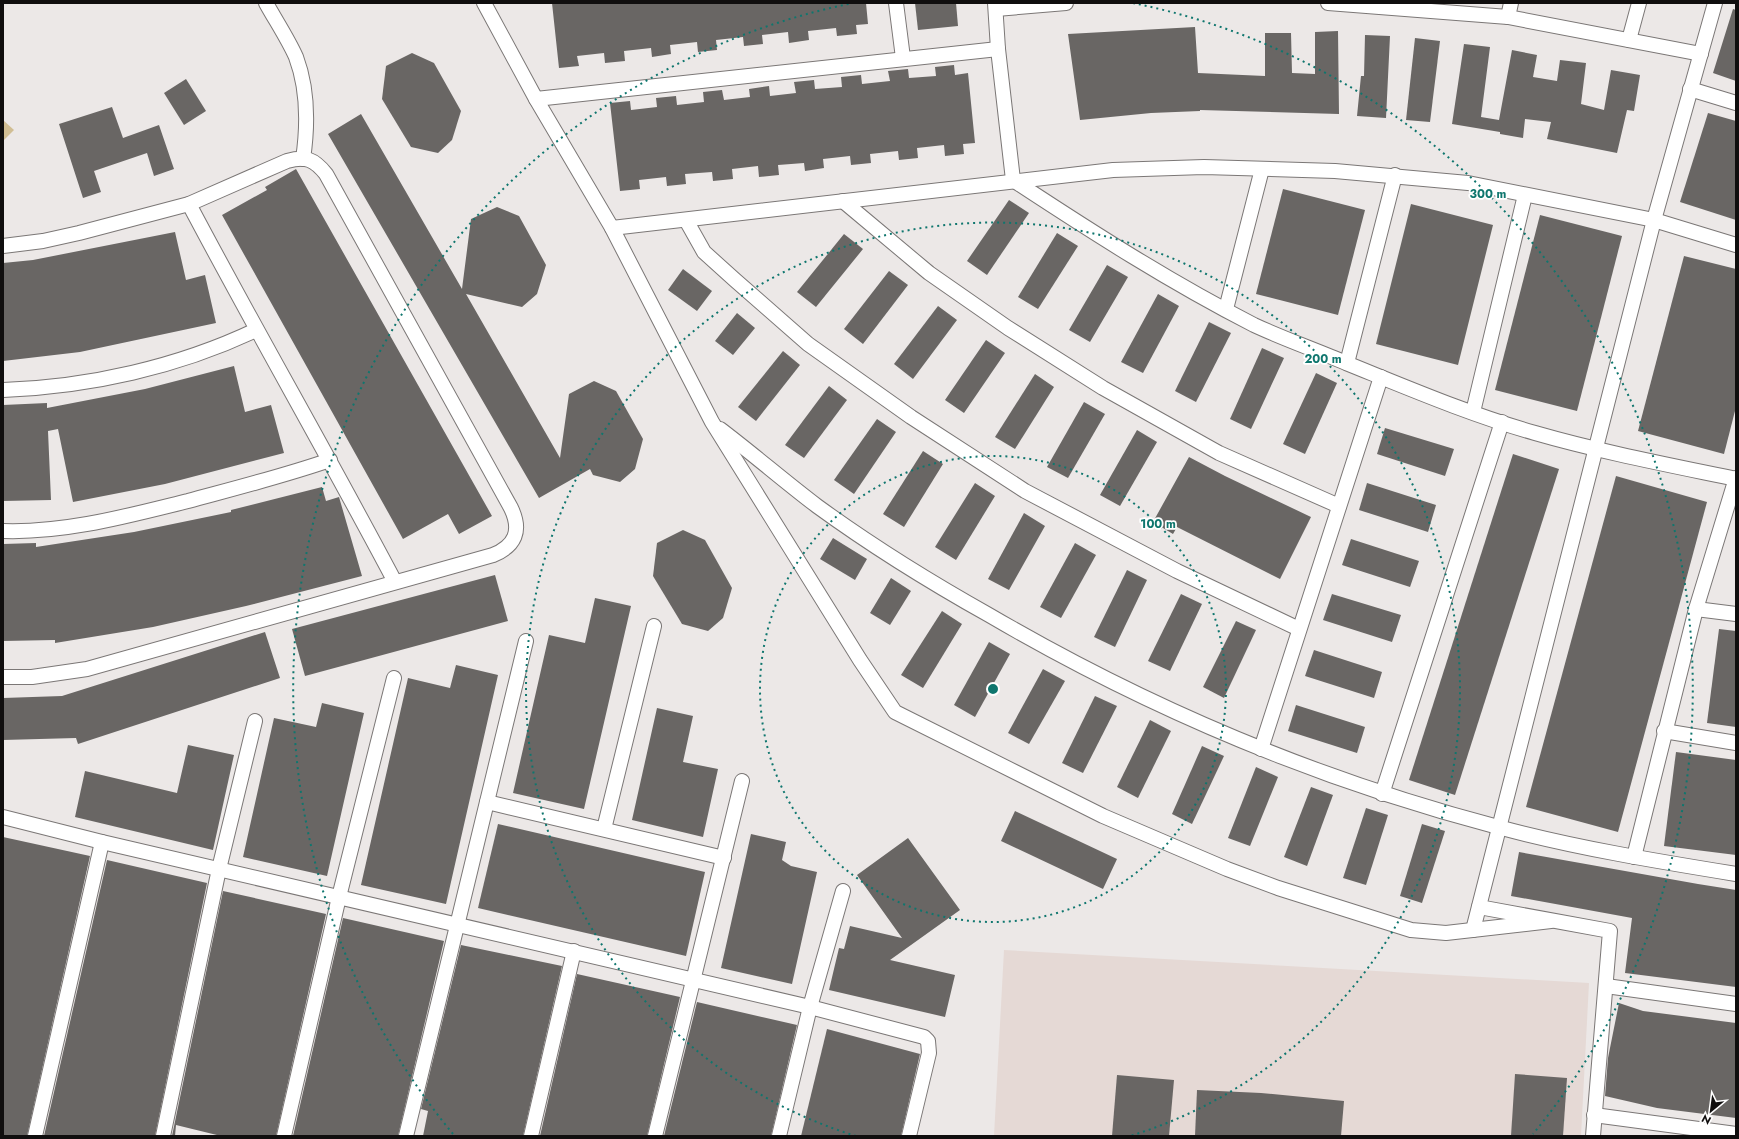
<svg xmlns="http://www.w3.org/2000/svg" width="1739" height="1139" viewBox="0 0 1739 1139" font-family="Jost,sans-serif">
<rect width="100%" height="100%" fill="#ece8e7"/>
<path fill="#e5d9d5" d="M1004,950L1589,983L1581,1136H994Z"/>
<path fill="#d1be94" d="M3,120L14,130L3,141Z"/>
<g fill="#696664">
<path d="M552,3H866L868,24L856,25L857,34L837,36L836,28L808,31L809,40L789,43L788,32L762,35L763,44L744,46L743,37L716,40L717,50L698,52L697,42L670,45L671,54L652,57L651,48L624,51L625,61L605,63L604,53L577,56L579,66L559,68Z"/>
<path d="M915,3H956L958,26L918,30Z"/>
<path d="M1733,9L1736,10V81L1713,73Z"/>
<path d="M1195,27L1198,73L1265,76V33H1291L1292,73L1315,74V32L1338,31L1339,114L1200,110V111L1151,113L1080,120L1068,34Z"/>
<path d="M1365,35L1390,36L1386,118L1357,116L1361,76H1364Z"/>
<path d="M1415,38L1440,41L1430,122L1406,120Z"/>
<path d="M1464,44L1490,47L1481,117L1499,120L1512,50L1537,55L1533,77L1557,81L1560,60L1586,63L1581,104L1604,110L1611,70L1640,75L1634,111L1627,110L1617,153L1547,139L1551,122L1525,119L1523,138L1500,134V132L1452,124Z"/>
<path d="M412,53L434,63L461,111L452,140L438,153L411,147L382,99L386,66Z"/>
<path d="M954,65L955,75L968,73L975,143L963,144L964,154L945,156L944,145L917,148L918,158L899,160L898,151L870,154L871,163L851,165L850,156L823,159L824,168L805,171L804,163L778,165L779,175L759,177L758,166L732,169L733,179L713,181L712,172L685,174L686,184L667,186L666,177L639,180L640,189L620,191L610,103L630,101L631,110L657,107L656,98L676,96L677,105L704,102L703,92L722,90L724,100L750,97L749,89L769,86L770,96L796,93L794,82L814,80L815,89L842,87L841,77L861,75L862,84L890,81L888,71L908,69L909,78L936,76L935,67Z"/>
<path d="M186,79L206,111L184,125L164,93Z"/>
<path d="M112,107L123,138L159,125L174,169L154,176L147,153L94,171L101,192L83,198L59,124Z"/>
<path d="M1708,113L1736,121V220L1680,202Z"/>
<path d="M361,114L462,289L471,219L497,207L519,216L546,265L537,294L522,307L466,294L560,458L569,394L594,381L616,391L643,439L635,469L620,482L593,475L590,469L539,498L328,134Z"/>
<path d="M296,169L492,516L459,534L448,514L403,539L222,215L267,190L265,187Z"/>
<path d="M1283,189L1365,210L1338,315L1256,294Z"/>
<path d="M1009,200L1029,213L987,275L967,261Z"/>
<path d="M1411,204L1493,225L1458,365L1376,344Z"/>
<path d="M1540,215L1622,236L1577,411L1495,390Z"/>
<path d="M175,232L186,280L205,275L216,323L80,352L3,361V263L33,260Z"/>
<path d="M1057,233L1078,246L1038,309L1018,297Z"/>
<path d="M844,234L863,249L816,307L797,292Z"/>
<path d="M1684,256L1736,269V407L1724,454L1638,431Z"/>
<path d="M1107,265L1128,277L1090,342L1069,330Z"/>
<path d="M683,269L712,291L697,311L668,290Z"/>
<path d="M889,271L908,285L863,344L844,329Z"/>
<path d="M1158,294L1179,306L1143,373L1121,362Z"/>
<path d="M938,306L957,320L913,379L894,364Z"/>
<path d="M737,313L755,328L733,355L715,341Z"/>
<path d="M1209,322L1231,333L1196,402L1175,391Z"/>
<path d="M986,340L1005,353L964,413L945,400Z"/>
<path d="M1262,348L1284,358L1251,429L1230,419Z"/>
<path d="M783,351L800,365L756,421L738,407Z"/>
<path d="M234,366L245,412L271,405L284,453L165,484L73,502L58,429L48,431L51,500L3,501V405L47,403V408L145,389Z"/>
<path d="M1316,373L1337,383L1305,454L1283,444Z"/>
<path d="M1035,374L1054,387L1015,449L995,437Z"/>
<path d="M829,386L847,400L804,458L785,445Z"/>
<path d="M1084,402L1105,414L1068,478L1047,467Z"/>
<path d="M877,419L896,432L854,494L834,480Z"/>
<path d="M1385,428L1454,449L1445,476L1377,454Z"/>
<path d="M1137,430L1157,442L1120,506L1100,495Z"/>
<path d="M923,451L943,464L904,527L883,514Z"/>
<path d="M1513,454L1559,469L1455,795L1409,780Z"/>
<path d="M1189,457L1225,476L1311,517L1280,579L1177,527L1173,534L1153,522Z"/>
<path d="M1616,476L1707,502L1618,832L1526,807Z"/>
<path d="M975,483L995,496L956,560L935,547Z"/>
<path d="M1367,483L1436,505L1428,532L1359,510Z"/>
<path d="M322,487L326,501L339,497L362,576L246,606L153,627L55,643V640L3,641V544L36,543V547L134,532L231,512V510Z"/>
<path d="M1024,513L1045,526L1009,590L988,579Z"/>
<path d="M683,530L705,540L732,588L723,618L708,631L682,624L653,576L657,543Z"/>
<path d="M833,538L867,559L855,580L820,559Z"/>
<path d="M1351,539L1419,561L1410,587L1342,565Z"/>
<path d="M1075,543L1096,555L1061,618L1040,607Z"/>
<path d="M1127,570L1147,580L1115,647L1094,637Z"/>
<path d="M495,575L508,621L305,676L292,629Z"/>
<path d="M891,578L911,591L890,625L870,613Z"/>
<path d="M1181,594L1202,604L1170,671L1148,661Z"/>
<path d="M1332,594L1401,615L1392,642L1323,620Z"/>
<path d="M595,598L631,606L584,809L513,793L549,635L585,643Z"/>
<path d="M942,611L962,624L923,688L901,675Z"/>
<path d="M1236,621L1256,630L1224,698L1203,687Z"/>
<path d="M1719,629L1736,631V727L1707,723Z"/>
<path d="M265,632L280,678L78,744L76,738L3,740V698L62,696Z"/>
<path d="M989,642L1010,654L975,717L954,705Z"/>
<path d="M1314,650L1382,672L1374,698L1305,676Z"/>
<path d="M456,665L498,675L446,904L361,885L408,678L450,688Z"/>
<path d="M1043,669L1065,681L1029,744L1008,733Z"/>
<path d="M1095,696L1117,706L1083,773L1062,763Z"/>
<path d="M322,703L364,713L327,876L243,857L274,718L316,727Z"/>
<path d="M1296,705L1365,727L1357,753L1288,731Z"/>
<path d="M657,708L693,716L683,762L718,769L703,837L632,820Z"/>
<path d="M1150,720L1171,731L1138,798L1117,787Z"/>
<path d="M188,745L234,755L213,850L75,817L85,771L177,793Z"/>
<path d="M1202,746L1224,756L1192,824L1172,814Z"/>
<path d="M1676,752L1736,760V855L1664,846Z"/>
<path d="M1256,767L1278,777L1250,846L1228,838Z"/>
<path d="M1311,787L1333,795L1307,866L1284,857Z"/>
<path d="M1366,808L1388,815L1366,885L1343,878Z"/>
<path d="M1015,811L1117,859L1103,889L1001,841Z"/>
<path d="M498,824L705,872L686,956L478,908Z"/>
<path d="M1422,824L1445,831L1422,903L1400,896Z"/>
<path d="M751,834L786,842L782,860L791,866L817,872L792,984L721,968Z"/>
<path d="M3,837L90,856L27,1136H3Z"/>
<path d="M908,838L960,910L890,960L955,975L945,1017L829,990L839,948L844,949L850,926L902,938L857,875Z"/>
<path d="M1519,852L1698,884L1736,890V987L1625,973L1632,918L1511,896Z"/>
<path d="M107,860L207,883L155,1136H44Z"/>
<path d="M223,891L326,914L276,1136H221L176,1125L175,1136H172Z"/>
<path d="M343,918L444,941L398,1136H293Z"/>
<path d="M461,945L562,966L523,1136H423L428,1111L421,1109Z"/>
<path d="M577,974L680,997L647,1136H540Z"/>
<path d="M697,1002L797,1025L771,1136H664Z"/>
<path d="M1619,1003L1643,1011L1736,1023V1118L1657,1108L1605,1096L1608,1058Z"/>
<path d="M827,1029L920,1054L901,1136H801Z"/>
<path d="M1515,1074L1567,1078L1563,1136H1511Z"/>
<path d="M1117,1075L1174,1080L1169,1136H1112Z"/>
<path d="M1197,1090L1261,1093L1344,1101L1341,1136H1195Z"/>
</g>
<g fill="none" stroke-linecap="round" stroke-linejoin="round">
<g stroke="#7b7776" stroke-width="16">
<g id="minor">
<path d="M266,3C276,21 288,39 296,57C308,89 308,125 303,159"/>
<path d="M484,3L536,99L612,228L712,422L860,660L895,712L1103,816L1227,869L1278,888L1411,930L1446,933L1551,921"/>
<path d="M896,3L903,58"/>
<path d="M995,3L998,49L1013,180C1092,232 1170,282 1254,325C1284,339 1316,350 1346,363C1408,388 1471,415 1535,433C1601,452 1669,465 1736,479"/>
<path d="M1328,3L1508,17L1701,54"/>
<path d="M996,9L1066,3"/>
<path d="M1508,17L1511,3"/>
<path d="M1629,40L1639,3"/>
<path d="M1690,89L1736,103"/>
<path d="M536,99L998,49"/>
<path d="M843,201L929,273L1008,328L1103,388L1219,453L1339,506"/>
<path d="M189,204C256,331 328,455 395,582"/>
<path d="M686,220L704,252L735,280L808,344L911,417L1025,491L1177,571L1299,629"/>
<path d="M612,228L1113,170L1204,167L1335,171L1468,183L1654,220L1736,245"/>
<path d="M3,246L43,241L79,233L189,204L287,161C306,156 314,159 326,174L511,508C522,531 515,546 493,555L87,669L32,677H3"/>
<path d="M1226,309L1262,169"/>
<path d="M1347,363L1395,175"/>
<path d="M3,390C89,387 178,367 256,330"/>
<path d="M1473,412L1525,195"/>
<path d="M720,429C753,454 784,481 817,506C872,546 930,582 989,615C1148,708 1319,780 1498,827C1576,848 1656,861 1736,874"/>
<path d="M3,531C66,533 127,516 188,501C236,488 284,476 330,460"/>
<path d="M1696,609L1736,614"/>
<path d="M1664,731L1736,743"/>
<path d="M1261,749L1381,377"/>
<path d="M1382,794L1502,422"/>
<path d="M487,802L724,858"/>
<path d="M3,817L102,842L810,1007L924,1037L928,1041L929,1053L909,1136"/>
<path d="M604,829L654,626"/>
<path d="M1634,857L1696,609L1736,478"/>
<path d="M1479,907L1610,931L1593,1136"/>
<path d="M1473,930L1654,220L1715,3"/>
<path d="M1606,986L1736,1004"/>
<path d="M1594,1115L1736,1134"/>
<path d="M35,1136L102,842"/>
<path d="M163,1136L219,869L255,721"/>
<path d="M284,1136L339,897L394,678"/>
<path d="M406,1136L526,641"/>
<path d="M531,1136L574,951"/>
<path d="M655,1136L742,781"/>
<path d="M779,1136L810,1007L843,891"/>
</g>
</g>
<use href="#minor" stroke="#fff" stroke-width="14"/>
</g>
<g fill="none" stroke="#0f766e" stroke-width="2" stroke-dasharray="2 4">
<circle cx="993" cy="689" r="233"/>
<path d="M856 1136A467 467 0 1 1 1130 1136"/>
<path d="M453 1134A700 700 0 0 1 853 3M1133 3A700 700 0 0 1 1533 1134"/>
</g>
<circle cx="993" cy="689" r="6" fill="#0f766e" stroke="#fff" stroke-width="2"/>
<g font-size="12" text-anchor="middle" font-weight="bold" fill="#0f766e" stroke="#fff" stroke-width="3.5" stroke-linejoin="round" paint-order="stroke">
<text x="1488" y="198">300 m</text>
<text x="1323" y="363">200 m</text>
<text x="1158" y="528">100 m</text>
</g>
<rect width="1739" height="1139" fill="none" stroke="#100e0e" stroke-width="8"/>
<g transform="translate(1711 1111) rotate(209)" stroke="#ffffff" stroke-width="3" paint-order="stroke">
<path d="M0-3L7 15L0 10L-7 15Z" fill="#100e0e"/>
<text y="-6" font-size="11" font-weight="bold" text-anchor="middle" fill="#100e0e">N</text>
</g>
</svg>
